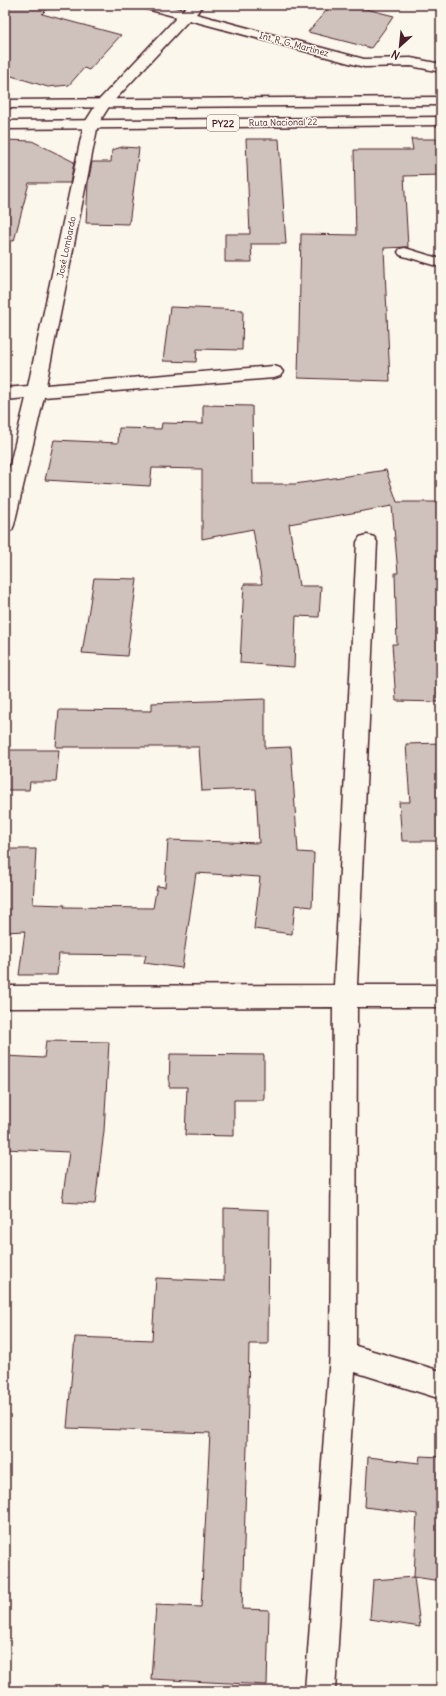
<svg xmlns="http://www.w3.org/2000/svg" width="446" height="1696" viewBox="0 0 446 1696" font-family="Delius,sans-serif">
<rect width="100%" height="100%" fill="#fbf7ec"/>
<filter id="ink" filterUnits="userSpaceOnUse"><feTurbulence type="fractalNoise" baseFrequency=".025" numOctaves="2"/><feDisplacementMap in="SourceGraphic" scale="8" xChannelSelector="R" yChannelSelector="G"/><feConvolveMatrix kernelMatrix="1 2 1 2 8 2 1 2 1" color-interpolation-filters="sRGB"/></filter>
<g filter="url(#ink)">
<g fill="#cfc2bc" stroke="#4a1f2b">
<path d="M5,5H51L42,14L121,35L89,70L84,68L69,85L48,87L5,74Z"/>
<path d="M331,5H350L394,16L371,48L308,32Z"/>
<path d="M246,139H279L286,244H251L252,262H225V234H250Z"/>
<path d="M411,139H441V175L404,176L408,247L384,248L390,381L298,378L301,234L356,235L354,150H413Z"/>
<path d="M5,140L32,141L74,162L70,183H29L14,241L5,240Z"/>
<path d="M122,147L139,148L129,224L86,223L88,183L92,162H111L112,150Z"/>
<path d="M170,307L243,310L242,350L197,349L196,362L163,361Z"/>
<path d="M203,405L252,406L253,484H295L386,470L397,502H441V702L396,701L392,644H397L395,573H398L392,506L289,524L299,586H321L319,617L296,616L294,667L240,663L244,584H262L253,529L202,539V469L152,468L150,486L45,480L54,440L118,443L119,428L161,429L162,423L203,424Z"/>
<path d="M94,578L137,579L127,656L82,653Z"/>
<path d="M265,699V748L291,747L298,852L314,853L312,907L295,905L292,934L254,929L260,877L196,873L182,968L144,963L146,955L59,954L57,975H19L25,931L5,932V849H36L33,904L65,905L64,907L153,908L157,886L165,887L168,840L259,843L256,789L202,791L199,747H56L59,710L152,711V703Z"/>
<path d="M441,743V841H402L399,802H410L406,744Z"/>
<path d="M5,750H59L56,782H30L29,790H5Z"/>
<path d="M46,1041L109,1042L104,1131L95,1204L62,1202L69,1152L5,1149V1056L44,1058Z"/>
<path d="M170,1054L264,1055V1100H234V1136L185,1135L187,1087H169Z"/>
<path d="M224,1208L269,1210L268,1344H249L247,1446L242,1609L269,1610L267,1685L151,1679L156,1605L201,1607L210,1433L67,1428L75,1337L152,1340L156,1278L224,1281Z"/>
<path d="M420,1456L441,1457V1581L414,1577L417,1514L365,1507L368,1457L419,1463Z"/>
<path d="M414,1577L420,1627L370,1619L373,1580Z"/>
</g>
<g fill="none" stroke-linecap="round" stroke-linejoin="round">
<g stroke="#4a1f2b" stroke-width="3">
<path id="service" d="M405,248L441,259V267L400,255L398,252L400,249Z"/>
</g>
<g stroke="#4a1f2b" stroke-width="3">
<g id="minor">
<path d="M141,5H164L183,10L188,5H203L196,14L364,59L411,58L441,64V72L411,66L364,67L189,20L110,105L98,124L46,385L274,366L280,368L283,372L280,376L274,378L44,397L14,525L12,530L5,532V485L26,398L5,400V388L28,386L84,124L99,100L177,17L143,8Z"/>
<path d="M367,535L374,537L377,542L357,985H441V1007H357L356,1346L441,1371V1399L355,1372L335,1691H305L330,1355L333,1007L5,1008V986L334,985L357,542L360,537Z"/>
</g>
</g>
<g stroke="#4a1f2b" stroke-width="3">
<g id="trunk">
<path d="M441,97V105L5,108V100Z"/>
<path d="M441,117V125L5,129V121Z"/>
</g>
</g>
<use href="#service" fill="#fbf7ec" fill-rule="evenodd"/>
<use href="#minor" fill="#fbf7ec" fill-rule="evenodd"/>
<use href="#trunk" fill="#fbf7ec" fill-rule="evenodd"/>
</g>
</g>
<g text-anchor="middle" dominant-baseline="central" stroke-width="3" stroke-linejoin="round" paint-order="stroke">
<g font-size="9" fill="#4a1f2b" stroke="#fbf7ec">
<text transform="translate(294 44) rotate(15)">Int. R. G. Martinez</text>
<text transform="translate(283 122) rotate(-1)">Ruta Nacional 22</text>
<text transform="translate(66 247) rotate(-78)">José Lombardo</text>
</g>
<rect fill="#fbf7ec" stroke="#7f6065" stroke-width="1" x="207" y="115" width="32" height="16" rx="3"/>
<g font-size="10" font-weight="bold" fill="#4a1f2b">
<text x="223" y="123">PY22</text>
</g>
</g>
<rect width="446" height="1696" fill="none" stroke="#fbf7ec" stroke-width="20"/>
<rect x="10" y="10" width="426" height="1676" fill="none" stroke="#4a1f2b" stroke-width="1.5" filter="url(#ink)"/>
<g transform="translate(400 46) rotate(207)" stroke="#fbf7ec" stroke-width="3" paint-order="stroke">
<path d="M0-3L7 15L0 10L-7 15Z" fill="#4a1f2b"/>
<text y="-6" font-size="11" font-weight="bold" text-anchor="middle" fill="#4a1f2b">N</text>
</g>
</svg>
